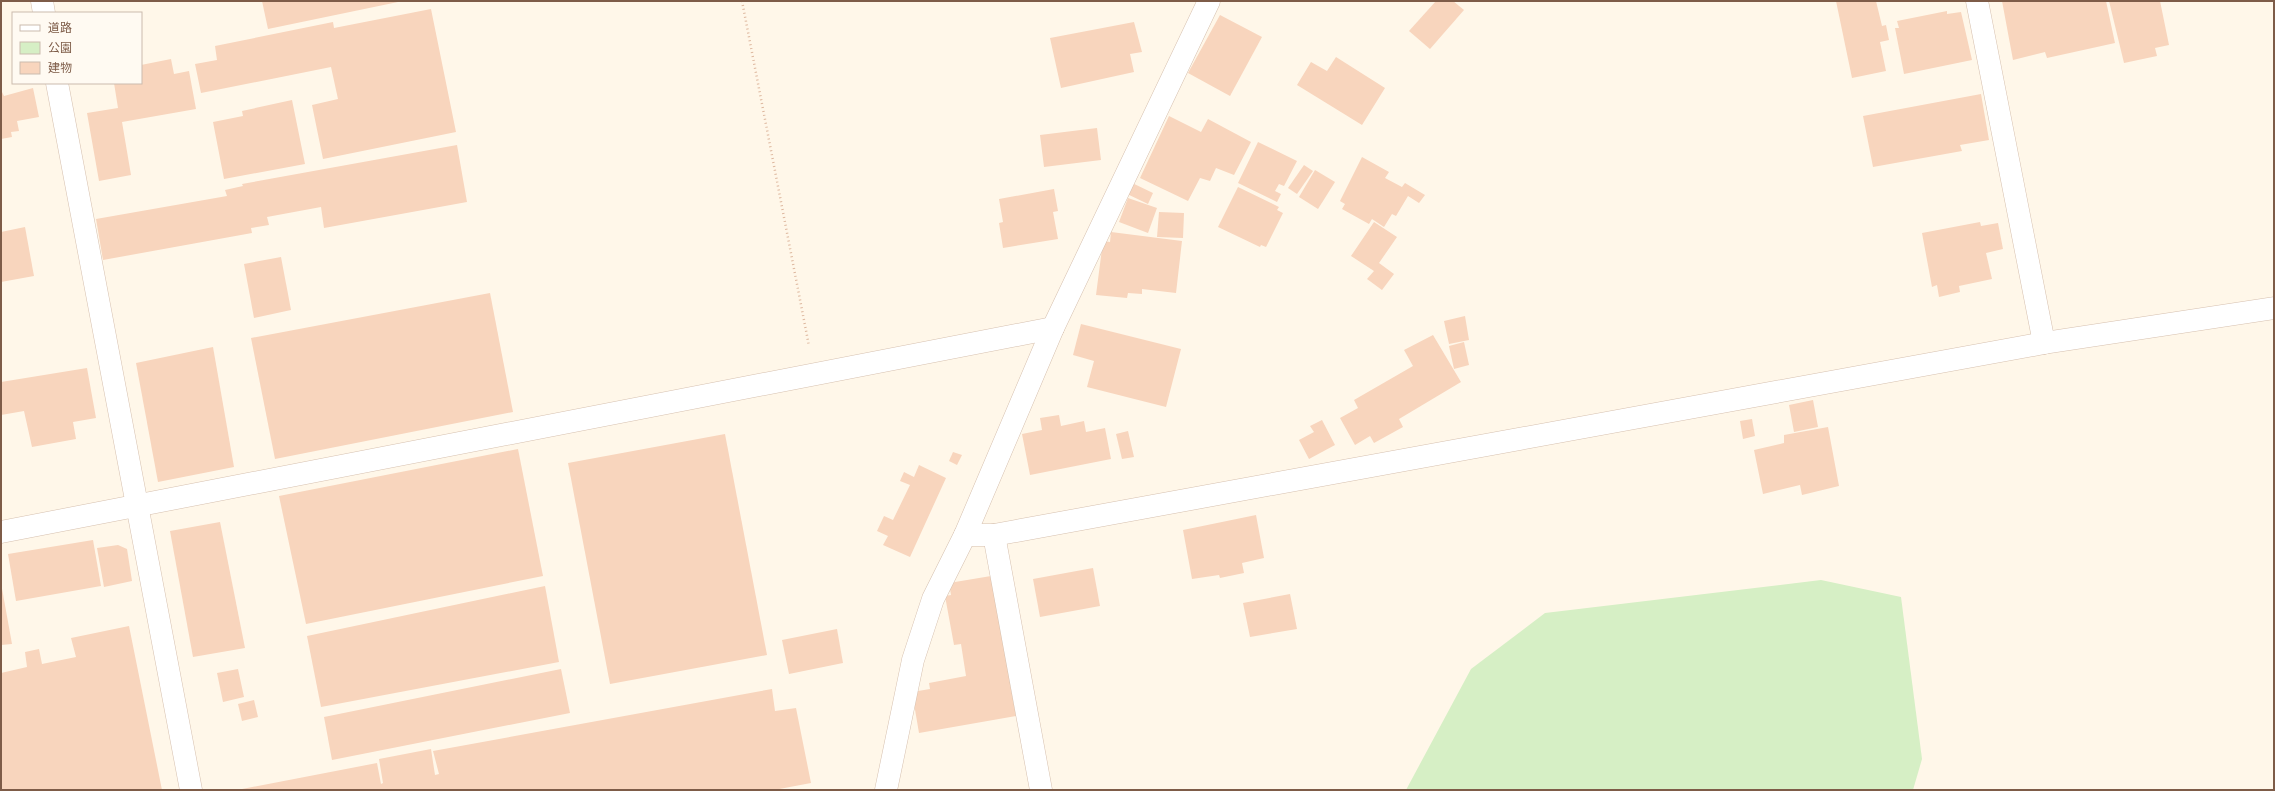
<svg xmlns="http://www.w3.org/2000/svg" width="2275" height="791" viewBox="0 0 2275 791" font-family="Raleway,'Noto Sans JP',sans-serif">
<rect width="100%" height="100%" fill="#fff7e9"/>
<path fill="#d6efc5" d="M1821,580L1901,597L1922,759L1913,790H1406L1471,669L1545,613Z"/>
<g fill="#f8d5bd">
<path d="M262,1H398V2L268,29Z"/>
<path d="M1436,1H1453L1464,10L1430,49L1409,31Z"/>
<path d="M1836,1H1876L1882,26L1886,25L1889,40L1880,42L1886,71L1852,78Z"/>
<path d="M2002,1H2106L2115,43L2047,58L2045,52L2013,60Z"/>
<path d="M2109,1H2160L2169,45L2155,48L2157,56L2124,63Z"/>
<path d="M431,9L456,132L323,159L312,105L338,99L331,67L201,93L195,64L217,60L215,46L333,22L334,28Z"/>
<path d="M1947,11V14L1961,12L1972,60L1904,74L1895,28H1899L1897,21Z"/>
<path d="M1220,15L1262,37L1230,96L1188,73Z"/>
<path d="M1134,22L1142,52L1130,54L1134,72L1061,88L1050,38Z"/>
<path d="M1336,57L1385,88L1362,125L1297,85L1311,62L1327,71Z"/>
<path d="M171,59L174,74L189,71L196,109L122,122L131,175L99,181L87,113L118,108L114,83H141V65Z"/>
<path d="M33,88L39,117L17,121L19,131L11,132L12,137L1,139V90L4,96Z"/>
<path d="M1981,94L1989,140L1960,145L1962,151L1873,167L1863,116Z"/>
<path d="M292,100L305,164L224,179L213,122L243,116L242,111Z"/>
<path d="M1169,116L1201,132L1208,119L1251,142L1234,175L1216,168L1210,181L1200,178L1188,201L1140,178Z"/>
<path d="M1097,128L1101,160L1044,167L1040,135Z"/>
<path d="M1258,142L1297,161L1284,186L1279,184L1275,191L1281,194L1277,202L1238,183Z"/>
<path d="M457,145L467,202L324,228L321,207L267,217L269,225L251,228L252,233L103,260L96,219L227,196L225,190L243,186L242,184Z"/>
<path d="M1362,157L1389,172L1385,178L1402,187L1405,183L1425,195L1419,203L1408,196L1396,216L1392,214L1384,227L1372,219L1369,224L1342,209L1345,204L1340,201Z"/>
<path d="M1304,165L1313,171L1297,194L1288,188Z"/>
<path d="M1315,170L1335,182L1318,209L1299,197Z"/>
<path d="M1128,181L1153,193L1148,204L1123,192Z"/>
<path d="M1238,187L1279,207L1277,210L1283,213L1266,247L1261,245L1260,247L1218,227Z"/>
<path d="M1054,189L1058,211L1053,212L1058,239L1003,248L999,223L1003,222L999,199Z"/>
<path d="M1128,198L1157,208L1148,233L1119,222Z"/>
<path d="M1159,212L1184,213L1183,238L1157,237Z"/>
<path d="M1374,222L1397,237L1379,263L1394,274L1382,290L1367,279L1374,271L1351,256Z"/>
<path d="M1980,222L1981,226L1998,223L2003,249L1986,253L1992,279L1959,286L1960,292L1939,297L1937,285L1932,287L1922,233Z"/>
<path d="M25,227L34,276L1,282V232Z"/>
<path d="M1111,232L1182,241L1176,293L1142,289V294L1128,293L1127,298L1096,295L1103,241L1110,242Z"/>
<path d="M281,257L291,310L254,318L244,264Z"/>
<path d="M490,293L513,412L275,459L251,338Z"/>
<path d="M1465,316L1469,340L1449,344L1444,321Z"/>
<path d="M1081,324L1181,349L1166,407L1087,387L1094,361L1073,355Z"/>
<path d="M1433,335L1461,382L1399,419L1403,427L1374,443L1370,436L1355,445L1340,418L1358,408L1354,400L1413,366L1404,350Z"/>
<path d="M1464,342L1469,365L1454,369L1449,346Z"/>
<path d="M213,347L234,467L158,482L136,363Z"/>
<path d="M87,368L96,418L73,422L76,439L32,447L24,411L1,415V382Z"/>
<path d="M1813,400L1818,427L1794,432L1789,405Z"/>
<path d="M1059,415L1061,426L1084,421L1086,432L1105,428L1111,459L1030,475L1022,434L1042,430L1040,418Z"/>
<path d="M1752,419L1755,436L1743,439L1740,421Z"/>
<path d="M1322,420L1335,445L1309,459L1299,440L1314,432L1310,426Z"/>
<path d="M1828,427L1839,486L1802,495L1800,485L1763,494L1754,450L1784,443V435Z"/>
<path d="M1128,431L1134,457L1122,459L1116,434Z"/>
<path d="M725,434L767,655L610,684L568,463Z"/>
<path d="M518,449L543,576L306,624L279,496Z"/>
<path d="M953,452L962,455L957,465L949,461Z"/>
<path d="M919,465L946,478L910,557L883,545L888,536L877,531L884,516L893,520L910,485L900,481L904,472L914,477Z"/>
<path d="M1256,515L1264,558L1242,563L1244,573L1220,578L1219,575L1192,579L1183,530Z"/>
<path d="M220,522L245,648L193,657L170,531Z"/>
<path d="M93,540L101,586L16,601L8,554Z"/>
<path d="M118,545L127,549L132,581L104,587L97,548Z"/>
<path d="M1093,568L1100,606L1040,617L1033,579Z"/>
<path d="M991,576L1016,716L919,733L912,692L930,689L929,683L966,676L961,644L954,645L945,596L951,595L949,583Z"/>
<path d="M1,583L12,644L1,645Z"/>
<path d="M545,586L559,662L321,707L307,636Z"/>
<path d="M1290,594L1297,629L1250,637L1243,603Z"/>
<path d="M129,626L162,790H1V673L27,667L25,652L39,649L42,664L76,657L71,638Z"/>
<path d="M837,629L843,663L789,674L782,640Z"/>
<path d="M238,669L244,697L223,702L217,673Z"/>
<path d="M561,669L570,713L332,760L324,717Z"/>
<path d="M772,689L775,711L796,708L811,783L774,790H237L377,763L381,784L383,783L379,759L431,749L435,775L439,774L433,751Z"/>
<path d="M254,700L258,717L242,721L238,704Z"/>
</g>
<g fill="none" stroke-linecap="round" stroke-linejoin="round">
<g stroke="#d6c0af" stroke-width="23">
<g id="minor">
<path d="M42,1L44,13"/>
<path d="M1977,1L2044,343"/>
<path d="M57,83L191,790"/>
<path d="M1,532L1053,328"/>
<path d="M965,535H994L2044,343L2274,308"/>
<path d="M994,535L1041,790"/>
<path d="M886,790L913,660L933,599L965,535L1053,328L1209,1"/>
</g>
</g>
<path stroke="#deb89f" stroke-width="2.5" stroke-dasharray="1 3" stroke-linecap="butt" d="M742,1L809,346"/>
<use href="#minor" stroke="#fff" stroke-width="22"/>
</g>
<rect width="2275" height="791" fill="none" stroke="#7e5c48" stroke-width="4"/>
<rect x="12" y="12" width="130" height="72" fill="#fffaf2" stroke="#cbbbae"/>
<rect x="20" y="25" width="20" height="6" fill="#ffffff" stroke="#cbbbae"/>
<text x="48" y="32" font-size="12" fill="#7e5c48">道路</text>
<rect x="20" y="42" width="20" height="12" fill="#d6efc5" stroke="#cbbbae"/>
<text x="48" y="52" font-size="12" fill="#7e5c48">公園</text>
<rect x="20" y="62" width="20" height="12" fill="#f8d5bd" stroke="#cbbbae"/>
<text x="48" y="72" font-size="12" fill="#7e5c48">建物</text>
</svg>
